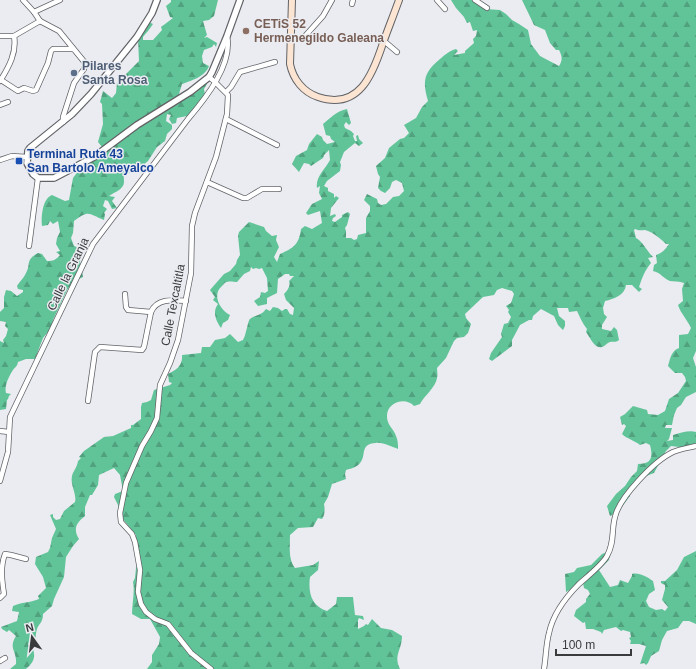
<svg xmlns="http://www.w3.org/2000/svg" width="696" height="669" viewBox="0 0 696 669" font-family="Helvetica,sans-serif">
<defs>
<pattern id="forest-firs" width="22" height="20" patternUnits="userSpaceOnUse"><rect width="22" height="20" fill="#61c499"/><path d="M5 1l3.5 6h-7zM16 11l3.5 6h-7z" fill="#51a07e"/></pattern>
</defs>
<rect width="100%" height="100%" fill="#eaecf1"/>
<g fill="url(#forest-firs)">
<path d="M171,0H218L214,16L209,20L203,21L207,35L204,38L207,37L217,43L216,47L214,44L212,47L204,50L202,56L203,63L209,66C206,76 191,81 182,84L179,94L187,98L197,91L205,78L207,84L204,89L205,95L201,100L199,110L192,115L177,118L176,123L172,124L169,119L171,115L167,114L166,121L172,125V129L167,134L165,141L157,147L148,161L141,167L128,173L125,171C123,175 124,177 124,182C124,189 115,192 109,196L115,197L112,201L117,208L112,209L108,201L105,200L103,206L107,209L104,213L105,214L104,220C89,214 89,209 74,221L73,233L71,238L74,246L84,250L80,261L83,277L73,282L67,290L53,320L52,327L43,338L35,359H26L18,362C17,367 15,367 13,370C9,376 4,386 6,393L11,394L9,396L8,399L7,400L6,409L0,410V341L4,343L3,340L6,336L8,329L5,326L6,322L0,321V312L4,308V297L6,290L11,291L17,296L23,292V290L18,289L17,286C19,282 23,279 25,275C32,264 24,261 38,253L42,254L47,261C53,261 56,260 60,255L56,252L60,251L56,244L57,238L60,232L58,221L53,224L50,221L48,225L42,226C41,220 42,205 47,199C48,197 50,196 52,195L65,201L69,200L73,178L85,162L102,154V147L98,142L103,124L102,104L100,102L103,91L112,98L116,93L117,83L121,82L125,75L139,61L138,38L149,22L153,24C150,29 146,33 143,37V40H153L162,30L161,27L173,18L170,17L166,6L171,2Z"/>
<path d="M451,0H477L485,9L500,10L506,14L512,20L519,24L528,30L531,44L540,56L559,66C563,60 562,56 559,50H556L550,43L545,30L534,25L522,0H696V351L693,358L696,367V392L686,397L681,405L677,408L674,415L672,425H666L665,428H672L669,439L667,441L673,440V435C680,433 689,430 696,432V444L687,449L679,447L671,446L666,451L654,473L641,478L630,491V496L618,512L610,516L607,506L616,494L625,486L631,477L637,471L638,464C652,464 653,457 650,445L646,443L640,445C634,440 627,439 622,434L626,426L624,424L622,425L620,417L625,414L633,406L647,410L648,414L658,415L665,411L669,399L678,393L686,381L685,377L682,373H675L668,366C670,359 671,351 679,348V335L688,334L691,328C687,319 681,314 678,305L683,301L682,289L684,283C679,281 675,282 670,281C664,279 660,272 653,271L654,265L657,263L656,255C662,253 665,250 669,244H666C661,239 653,232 645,230C642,230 639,231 635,229L634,230L636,238C643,242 647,251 653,257L648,258L651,263C645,270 642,278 639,287L642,289L639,292L632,285H626C625,295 614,299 605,301L603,308L604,314L607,317L602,325V329L611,331L614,327L617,330L619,340C615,343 614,341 610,342C607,343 605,346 602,347C594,349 590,337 586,332L587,329C582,323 580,317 577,311L569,312L568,308H557L559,316L565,321V326L563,330L558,325L554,316L541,309L533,316L532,320H529L520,325L512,340V346L492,361L489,359L491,353L502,337L501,334L504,324L508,323L511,317L508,312L509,310L506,306L511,303L514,294L512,291L502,288L497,290L494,295L483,297L465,314L466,318L471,324L468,333L464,337L457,338L454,341L446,358L437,368C437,371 438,375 437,378C436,387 424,396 420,404L414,406C405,396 386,403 387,417C387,425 394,429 396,436C398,440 398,445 398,449C392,447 383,442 376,443C359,444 367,455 360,463C357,467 350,469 346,470L345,474L346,479L332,484L328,497L324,504C325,509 325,515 322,519L318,518L313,527L298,528L290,535C290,546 288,559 295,568L313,565L319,561L318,570L310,577C308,592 311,606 327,611L336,604L337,597H353L355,615L363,616L364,620L359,618L358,620V629L364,626L366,624L368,625L372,619L381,628L392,630L402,636C402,650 393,655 400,669H147L152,662V655L159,644L160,637L150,619H141L132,614C132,604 135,592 133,582L135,578L136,568L139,561L136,549V535L122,518L118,505L114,497L115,494L123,491L120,475L114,468L99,475L98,485L92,495H90L85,507V516C76,523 73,529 79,539L73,546L66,557L64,577L54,599L52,606L43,614C43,623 39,623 37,629C35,635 37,639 31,644L28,643L29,646L33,649C36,658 33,663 26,669H10L16,664C17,650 8,649 16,636L9,630L7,632L2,629L1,627L17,621L19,612L12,611L13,606C22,602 29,603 39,599L38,596L46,588L43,577L35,564L36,557L48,552L50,548L52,538L56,529L50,515L53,514V517L56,520L60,519L64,511L75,502C77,494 70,485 72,476C73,471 77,468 78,461L81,458L79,457L84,451L104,437L113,436L131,428V425H133L141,419V407L142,403L147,402L151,400L154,390L170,385L172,383L169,382L168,374C176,370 183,366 182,355L201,353L202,347H210L215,340L225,338L230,334L238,342L243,340C246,336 248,320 250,319C257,314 261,316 266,309L270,311L273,307L278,308L282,311L285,309H287L290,314L293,315L294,308L286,300L284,294C287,291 291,286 289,281L294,276H290L289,274H285L278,279L277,293L267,298V304L258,306L254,301L260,297L261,292L265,293L268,291L267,278L262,268L259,269L256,268L253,269L251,267L250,271L244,274L237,282C234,282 230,281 227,282C225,282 224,284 222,286C212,294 219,309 230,315L228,320L223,323L221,328C216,321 212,312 218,304L213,300L215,297L210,290L224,274L230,271L236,264L237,260L240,255L238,236L239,232L249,222L264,227L266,231L272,236L277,235L276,240L279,247L274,257L277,262L280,254C294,248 299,244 301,229L305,226L312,229L322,223L320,211L308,215L306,213L312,204L322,199L319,193L320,186L317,188C315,177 326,168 330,160L329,150L324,155L323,158L311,166L309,164L304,163L299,172L292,164L296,156L307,150L309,144L317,134L322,137L323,140L327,144L335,142L331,139L330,136L326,135L323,124C330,118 337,111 347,109L351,123L349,125L346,122L344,125L345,128L351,131L354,134L353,136L355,141H357L356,136L358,135L359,139L363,143L359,146L355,143L344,152L340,162L341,165L340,171L327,181L324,186L328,188V191L334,194V198L336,196L339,198L331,208L330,216L335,214L336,216L333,218L332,221L335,222L342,217V215L348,212L350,214L347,225L345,228L346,231V238H351L354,240L357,239L358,235L366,233V218L370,211V206L364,200L367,194L377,199L378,203L381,205L386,204L393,197L399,196L404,191L402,183L396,180L392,182L390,188L385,193L381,191L378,188L380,177L378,174L376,166L385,158L389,148L400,139L404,138L409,133L404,125L416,118L422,107L428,101C422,81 424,72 440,59C446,54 449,51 456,49L458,51L454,55L465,53V51L474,43L473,39L476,36L477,30L473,31L470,22L467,23L464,17L456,8Z"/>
<path d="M610,551L609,560L599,570L610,587L618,585L620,580L628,583L632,576V574C639,572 647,577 653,581L655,590L649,594L646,601L649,607L656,610L662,609L665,611L668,607L662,600L665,589V585L661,583V581H665L677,570L684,557L696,551V624L689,621H683L678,628L667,631L662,640L659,651L651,656L648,663L646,665L644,663L640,664L646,646L639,644H630L631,641L629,638L631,637L630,632L623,630L621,631L616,627L604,630L602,634L601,632L593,629H586L585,622L583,623L574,616L576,610L586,602V599L590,594L588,590L584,588L583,583L566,592L565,574L574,572L577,568L591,565L602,554Z"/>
</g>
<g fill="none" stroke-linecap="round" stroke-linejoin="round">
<g stroke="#616367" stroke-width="6">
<g id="minor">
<path d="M23,0L34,12L40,21"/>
<path d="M437,0L445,9"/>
<path d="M475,0L487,8"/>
<path d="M352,4L353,0"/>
<path d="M34,12L60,0"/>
<path d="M40,21L59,31L86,64L84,69L74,83L63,117V122"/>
<path d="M306,35L323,16L332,0"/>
<path d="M0,36H14L40,21"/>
<path d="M384,41L397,52"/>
<path d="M209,77L215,82L228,95L227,114L216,157L195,213L192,226L191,273L178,340L170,363L160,385L157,418L151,431L142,446L126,483L120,513L121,522L132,534L135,542L140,570L138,592L141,604L146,612L155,619L168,624L191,653L211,669"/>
<path d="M1,80L18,91L24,88L33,91L36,90L48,63L51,51L53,49H73"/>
<path d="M0,81C9,67 17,52 14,36"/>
<path d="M226,92L231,87L240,72L275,62"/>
<path d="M0,105L8,102"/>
<path d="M226,119L277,145"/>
<path d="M0,160L12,156L27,157"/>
<path d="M207,182L243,198H247L262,189H279"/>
<path d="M29,246L38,178"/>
<path d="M125,294L126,307L128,310L151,312"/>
<path d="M88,401L95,352L100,347L142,350L144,347L151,312C157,298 173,300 186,301"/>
<path d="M0,431L9,432"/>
<path d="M0,481L8,452L10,417L93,244L188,119C206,98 233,64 227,36"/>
<path d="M0,598L4,594C2,581 0,567 5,554L11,555L26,559"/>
<path d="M0,661L5,658"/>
<path d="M544,669C546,657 546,644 549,633C553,614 566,597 579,584C588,576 602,565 607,556C615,541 611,532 615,517C619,498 654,461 673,452C680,449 688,448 696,446"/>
</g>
</g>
<g stroke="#616367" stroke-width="8">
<path id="tertiary" d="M157,0L152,13L137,37L91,94L72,114L30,148L28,151L27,163L33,174L38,178H54L94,157L137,125L190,92L209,77L212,72L227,36L240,0"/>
</g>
<g stroke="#616367" stroke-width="8">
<path id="secondary" d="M292,0L290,64C293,79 303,92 318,97C359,111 373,74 383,43C388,29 394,14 399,0"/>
</g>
<use href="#minor" stroke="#fff" stroke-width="4.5"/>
<use href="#tertiary" stroke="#fff" stroke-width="5.5"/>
<use href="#secondary" stroke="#fce4d2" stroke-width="6"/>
</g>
<circle fill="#8d6e63" stroke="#eaecf1" stroke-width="1.5" cx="246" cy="31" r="4"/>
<circle fill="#5c6f8a" stroke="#eaecf1" stroke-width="1.5" cx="74" cy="73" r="4"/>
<rect fill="#1a4fb4" stroke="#eaecf1" stroke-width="1.5" x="15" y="157" width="8" height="8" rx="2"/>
<g text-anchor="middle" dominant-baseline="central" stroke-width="3" stroke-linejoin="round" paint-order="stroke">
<g font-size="12" font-weight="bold" fill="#785e54" stroke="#eaecf1" text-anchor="start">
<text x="254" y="24">CETiS 52<tspan x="254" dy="14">Hermenegildo Galeana</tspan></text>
</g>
<g font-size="12" font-weight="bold" fill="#4e5e75" stroke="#eaecf1" text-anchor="start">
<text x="82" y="66">Pilares<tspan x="82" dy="14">Santa Rosa</tspan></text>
</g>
<g font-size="12" font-weight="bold" fill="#164399" stroke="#eaecf1" text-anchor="start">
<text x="27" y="154">Terminal Ruta 43<tspan x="27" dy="14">San Bartolo Ameyalco</tspan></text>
</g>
<g font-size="12" fill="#3a3b3d" stroke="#eaecf1">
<text transform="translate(68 274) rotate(-64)">Calle la Granja</text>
<text transform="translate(173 305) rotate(-79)">Calle Texcaltitla</text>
</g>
</g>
<g transform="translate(32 637) rotate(346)" stroke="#eaecf1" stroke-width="3" paint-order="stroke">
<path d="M0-3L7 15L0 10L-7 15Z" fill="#3a3b3d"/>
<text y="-6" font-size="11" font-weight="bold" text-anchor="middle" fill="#3a3b3d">N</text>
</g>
<path d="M556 649v6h75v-6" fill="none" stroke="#3a3b3d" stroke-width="2"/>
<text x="562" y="649" font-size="12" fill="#3a3b3d" stroke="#eaecf1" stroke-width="3" paint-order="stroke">100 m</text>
</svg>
